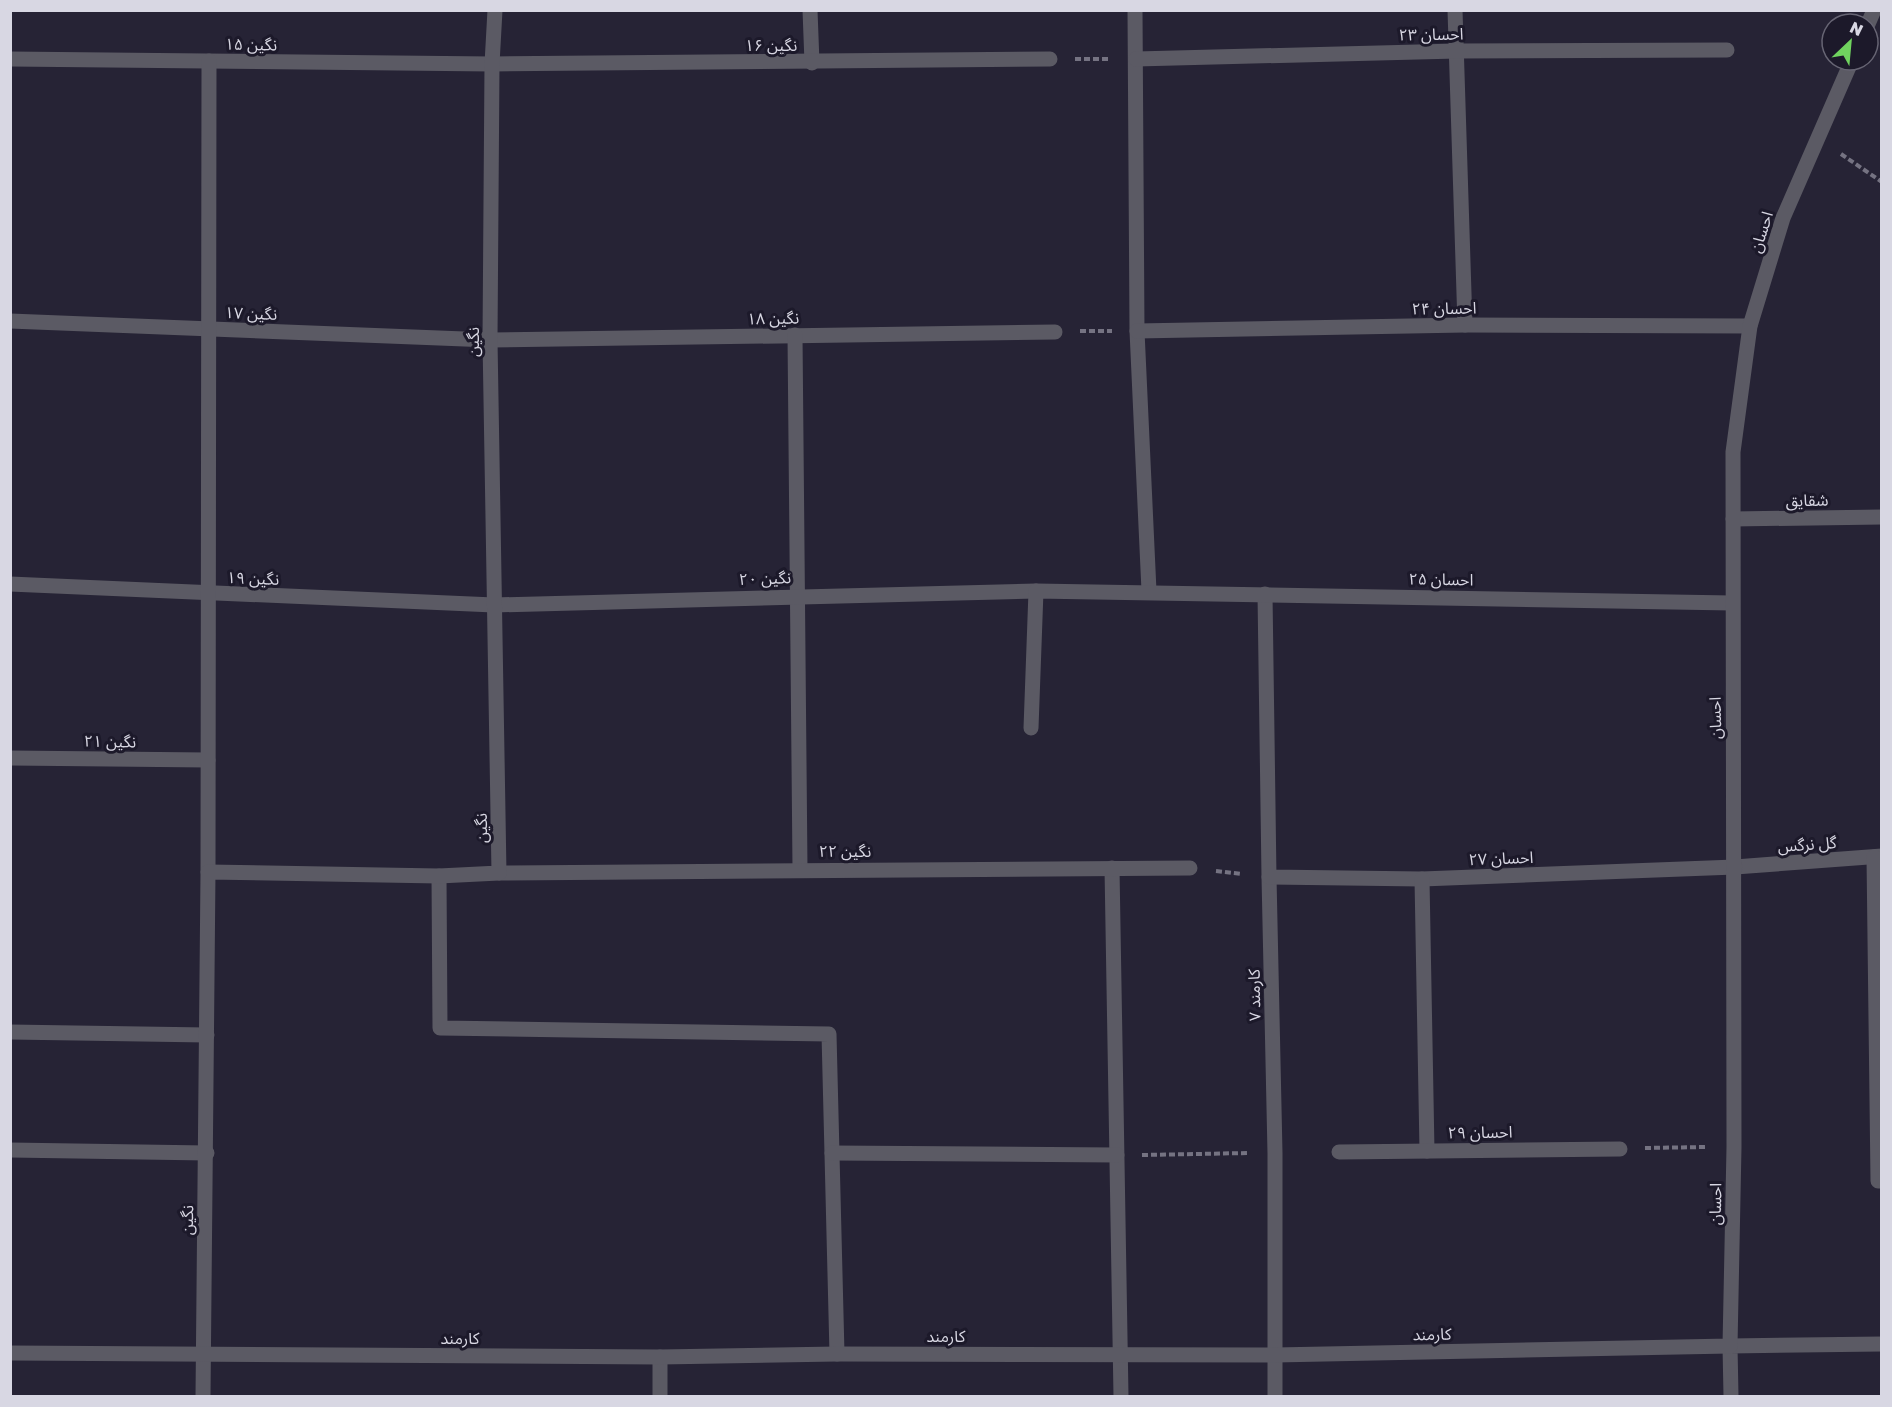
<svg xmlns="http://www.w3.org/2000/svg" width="1892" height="1407" viewBox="0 0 1892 1407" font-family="'Golos Text','Noto Sans Arabic',sans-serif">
<rect width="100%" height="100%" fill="#262335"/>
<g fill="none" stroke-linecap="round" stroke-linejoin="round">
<g stroke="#757382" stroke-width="4" stroke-dasharray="6 3" stroke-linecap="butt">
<path d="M1075,59H1110"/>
<path d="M1841,154L1882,182"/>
<path d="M1080,331H1112"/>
<path d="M1216,871L1242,874"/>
<path d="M1645,1148L1706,1147"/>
<path d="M1142,1155L1249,1153"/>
</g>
<g stroke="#5b5a64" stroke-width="15">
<path d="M1733,519L1882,517"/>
<path d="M1735,867L1882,856"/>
<path d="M1269,877L1275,1153V1355"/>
</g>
<g stroke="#5b5a64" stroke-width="15">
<path d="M810,10L812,63"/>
<path d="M1135,10L1137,331L1149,591"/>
<path d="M1455,10L1465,325"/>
<path d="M10,59L492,64L1050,59"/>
<path d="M1136,59L1457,51L1727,50"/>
<path d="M10,321L490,340L1055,332"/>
<path d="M1137,331L1465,325L1750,326"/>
<path d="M795,335L800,869"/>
<path d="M10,584L494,605L1036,591"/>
<path d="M1265,594L1269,877L1422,879L1735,867"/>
<path d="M1031,728L1036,591L1732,603"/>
<path d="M10,758L208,760"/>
<path d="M1874,857L1878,1181H1882"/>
<path d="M1112,868L1121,1396"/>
<path d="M208,872L209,61"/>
<path d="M499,873L1190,868"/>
<path d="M439,876L440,1028L829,1034L837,1354"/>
<path d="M1422,879L1427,1151"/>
<path d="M10,1032L207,1035"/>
<path d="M10,1150L207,1153"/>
<path d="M1339,1152L1620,1149"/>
<path d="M832,1153L1117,1155"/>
<path d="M1275,1355V1396"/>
<path d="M660,1357V1396"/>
<path d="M203,1396L208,872L439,876L499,873L490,340L492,64L495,10"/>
<path d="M1731,1396L1730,1346L1882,1344"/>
</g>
<g stroke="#5b5a64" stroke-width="15">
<path d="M1868,24L1874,10"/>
<path d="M10,1353L660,1357L837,1354L1275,1355L1730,1346L1734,1147L1733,452L1750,326L1783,218L1852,60"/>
</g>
</g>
<g text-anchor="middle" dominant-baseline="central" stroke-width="6" stroke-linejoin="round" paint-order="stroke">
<g font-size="16" fill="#d8d7e3" stroke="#1c192a">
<text transform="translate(1431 34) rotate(-1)">احسان ۲۳</text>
<text transform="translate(251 44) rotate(1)">نگین ۱۵</text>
<text x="771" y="45">نگین ۱۶</text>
<text transform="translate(1761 232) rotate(-72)">احسان</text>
<text transform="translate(1444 308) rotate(-1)">احسان ۲۴</text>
<text transform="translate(251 313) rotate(2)">نگین ۱۷</text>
<text transform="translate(773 318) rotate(-1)">نگین ۱۸</text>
<text transform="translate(473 342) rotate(-90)">نگین</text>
<text transform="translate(1807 500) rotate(-1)">شقایق</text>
<text transform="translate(253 578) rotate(2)">نگین ۱۹</text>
<text transform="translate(765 578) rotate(-2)">نگین ۲۰</text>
<text transform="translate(1441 579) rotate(1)">احسان ۲۵</text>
<text transform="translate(1715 718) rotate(-91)">احسان</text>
<text transform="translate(110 741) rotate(1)">نگین ۲۱</text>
<text transform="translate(481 828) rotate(-91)">نگین</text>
<text transform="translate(1807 844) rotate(-4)">گل نرگس</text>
<text x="845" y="851">نگین ۲۲</text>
<text transform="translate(1501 858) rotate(-2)">احسان ۲۷</text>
<text transform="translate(1254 995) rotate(-91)">کارمند ۷</text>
<text transform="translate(1480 1132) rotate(-1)">احسان ۲۹</text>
<text transform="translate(1715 1204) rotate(-89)">احسان</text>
<text transform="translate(187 1220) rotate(-89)">نگین</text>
<text transform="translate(1432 1334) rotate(-1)">کارمند</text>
<text x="946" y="1336">کارمند</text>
<text x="460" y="1338">کارمند</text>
</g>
</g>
<rect width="1892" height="1407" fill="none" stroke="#d8d7e3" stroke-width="24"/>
<g transform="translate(1850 42) rotate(26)"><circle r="28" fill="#1c192a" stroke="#676574" stroke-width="1.5"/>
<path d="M0-4.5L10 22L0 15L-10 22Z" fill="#70d35f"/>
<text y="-9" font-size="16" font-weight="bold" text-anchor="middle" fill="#d8d7e3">N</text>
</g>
</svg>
